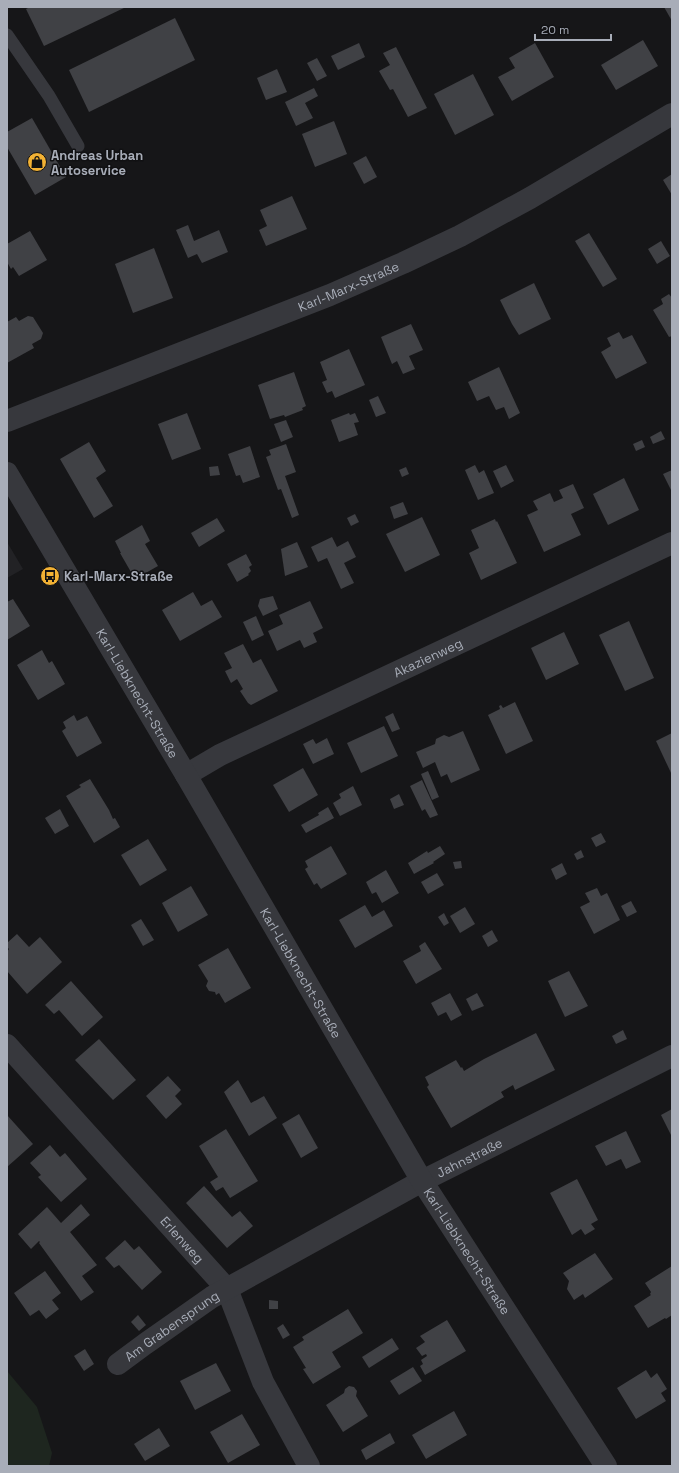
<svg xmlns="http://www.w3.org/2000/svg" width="679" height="1473" viewBox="0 0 679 1473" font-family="'Space Grotesk',sans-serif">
<rect width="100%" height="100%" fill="#161618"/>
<path fill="#222225" d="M7,542L23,569L7,578Z"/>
<path fill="#1e261f" d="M7,1371L37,1407L52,1453L49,1466H7Z"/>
<g fill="#404145">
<path d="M30,7H126L44,46L26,9Z"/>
<path d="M664,7H672V21Z"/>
<path d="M175,18L195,60L89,112L69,70Z"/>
<path d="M643,40L658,66L616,90L601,65Z"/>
<path d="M359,43L365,57L338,70L331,56Z"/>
<path d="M535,43L554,77L512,101L498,77L515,68L509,58Z"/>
<path d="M396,47L427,108L408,117L393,89L390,90L379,71L390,65L383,53Z"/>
<path d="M317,58L327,76L317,81L307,63Z"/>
<path d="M277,69L287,92L266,100L257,78Z"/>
<path d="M473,74L494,115L455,135L434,94Z"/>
<path d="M314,88L318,96L305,103L313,118L296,126L285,102Z"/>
<path d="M32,118L66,177L35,195L7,147V132Z"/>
<path d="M334,121L347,154L315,167L302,134Z"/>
<path d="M366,156L377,177L364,184L353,163Z"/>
<path d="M672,174V195L663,180Z"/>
<path d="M292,196L307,229L266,246L259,230L267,226L260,210Z"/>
<path d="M188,225L194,241L219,230L228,252L202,263L197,254L188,258L176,230Z"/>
<path d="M30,231L47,260L19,276L13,267L11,269L7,262V244Z"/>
<path d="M589,233L617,279L603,287L575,241Z"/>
<path d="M661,241L670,256L657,264L648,249Z"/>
<path d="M154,248L173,298L133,313L115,264Z"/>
<path d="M534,283L551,319L519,335L512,324L500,300Z"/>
<path d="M669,294L672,298V336L669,337L653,310L663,304L661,299Z"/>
<path d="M28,316L33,317L43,333L41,339L32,344L34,348L7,363V322L16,317L19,321Z"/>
<path d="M411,324L423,350L409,356L415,369L403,374L397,361L392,364L381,337Z"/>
<path d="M619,332L623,339L632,335L647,363L616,379L601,352L611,346L607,338Z"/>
<path d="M349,349L365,385L335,398L332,391L327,393L322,382L327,380L320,362Z"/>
<path d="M499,367L520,413L509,419L504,407L496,410L489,396L477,401L468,382Z"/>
<path d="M294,372L306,406L302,408L303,410L285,417L284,415L270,419L258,385Z"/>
<path d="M378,396L386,413L376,417L369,400Z"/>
<path d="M187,413L201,449L172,460L158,424Z"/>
<path d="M349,413L350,415L355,413L359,422L354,423L358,435L339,442L331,420Z"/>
<path d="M286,420L293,437L281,442L274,424Z"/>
<path d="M661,431L665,439L653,444L650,437Z"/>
<path d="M642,440L645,447L636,451L633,444Z"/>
<path d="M89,442L106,471L96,478L113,506L94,518L60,459Z"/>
<path d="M286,444L296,472L285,476L299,515L292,518L281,489L278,490L266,457L271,455L269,450Z"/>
<path d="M250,446L260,477L243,483L240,475L236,476L228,454Z"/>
<path d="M475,465L479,473L484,470L494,493L478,500L465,470Z"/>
<path d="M506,465L514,481L501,488L493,471Z"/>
<path d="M218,466L220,475L210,476L209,467Z"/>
<path d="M406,467L409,474L402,477L399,470Z"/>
<path d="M672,470V492L663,474Z"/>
<path d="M624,478L639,510L608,525L593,494Z"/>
<path d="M573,484L584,508L571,514L581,535L544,552L527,515L538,510L533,501L550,493L554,502L563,498L559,490Z"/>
<path d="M403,502L408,514L394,519L390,507Z"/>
<path d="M355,514L359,522L351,526L347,518Z"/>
<path d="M422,517L440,555L405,572L386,534Z"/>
<path d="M217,518L225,531L199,547L191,533Z"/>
<path d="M495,519L496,522L497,521L517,563L481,580L469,553L479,548L471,530Z"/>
<path d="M142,525L150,541L145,544L158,566L135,579L120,553H121L115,541Z"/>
<path d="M332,537L337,547L348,541L356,557L344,563L354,583L341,589L327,558L318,562L311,547Z"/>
<path d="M297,542L308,567L285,576L281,549Z"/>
<path d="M246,554L252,565L249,567L251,571L248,574L249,575L237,582L227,564Z"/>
<path d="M193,592L201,606L212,600L222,617L180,641L162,610Z"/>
<path d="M273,596L278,609L263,616L258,606L260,599Z"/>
<path d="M13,599L30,626L7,640V602Z"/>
<path d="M310,601L323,628L313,633L317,642L304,648L300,640L277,651L268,631L283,624L279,615Z"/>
<path d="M256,616L264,635L252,641L243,622Z"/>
<path d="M629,621L654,678L625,691L599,635Z"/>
<path d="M564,632L579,664L546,680L531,648Z"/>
<path d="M243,644L253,663L261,659L278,691L251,705L248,703L240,691L243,689L237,679L231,683L225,671L232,668L224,653Z"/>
<path d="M42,650L49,663L52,661L65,684L38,700L17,665Z"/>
<path d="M515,702L533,741L506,754L488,715L500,709L499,706L501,705L503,708Z"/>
<path d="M393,713L400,729L392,732L385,717Z"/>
<path d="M74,715L77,721L87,716L102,743L77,757L62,731L66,728L63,722Z"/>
<path d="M384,726L398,756L361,773L347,743Z"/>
<path d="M463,731L480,770L451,783L447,774L441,777L435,762L423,768L416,752L435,744L436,739L444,735L449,737Z"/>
<path d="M672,733V775L656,741Z"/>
<path d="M327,738L334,754L313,764L303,744L313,739L316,744Z"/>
<path d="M303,768L318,795L289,812L273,785Z"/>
<path d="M428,771L439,797L432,800L421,774Z"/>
<path d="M90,779L109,810L113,819L115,818L120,827L94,843L66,796L81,787L79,785Z"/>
<path d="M422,780L438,815L430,818L425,809L422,811L410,786Z"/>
<path d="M353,786L362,805L340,816L333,803L341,798L339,794Z"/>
<path d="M399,794L404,805L394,809L390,799Z"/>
<path d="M328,807L334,818L306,833L301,825L319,815L318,813Z"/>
<path d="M60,809L69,826L55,834L45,818Z"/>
<path d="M601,833L606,842L596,847L591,838Z"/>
<path d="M148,839L167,870L140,886L121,855Z"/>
<path d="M331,846L347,874L321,889L317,883L314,885L305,869L308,867L305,861Z"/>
<path d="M440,846L445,854L433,862L434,863L414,874L408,863L427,851L428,853Z"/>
<path d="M581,850L584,857L577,860L574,854Z"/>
<path d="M461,861L462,868L455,869L453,862Z"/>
<path d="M562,863L567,874L556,880L551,869Z"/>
<path d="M386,870L399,893L382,903L376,892L372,894L366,882Z"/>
<path d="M437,873L444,885L428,894L421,882Z"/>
<path d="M191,886L208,915L178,932L162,903Z"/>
<path d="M597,888L601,896L607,893L620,920L594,934L580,907L590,902L585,893Z"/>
<path d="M631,901L637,912L627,917L621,906Z"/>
<path d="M365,905L372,917L384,910L393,926L355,948L339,920Z"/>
<path d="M465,907L475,924L460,933L450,916Z"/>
<path d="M444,913L449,923L444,926L438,917Z"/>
<path d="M141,919L154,940L143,946L131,925Z"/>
<path d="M492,930L498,941L488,947L482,936Z"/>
<path d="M17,934L29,947L40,937L62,962L27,994L7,971V952L9,949L7,947V943Z"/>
<path d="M425,942L442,969L416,984L403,961L421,951L419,946Z"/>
<path d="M228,948L251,988L225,1003L219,993L216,995L215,992L209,991L206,986L208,981L198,965Z"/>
<path d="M569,971L588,1006L565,1017L548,981Z"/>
<path d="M71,981L103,1017L82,1036L59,1010L54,1014L45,1005Z"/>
<path d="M450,993L462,1015L451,1021L446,1012L438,1016L431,1003Z"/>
<path d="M477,993L484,1006L472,1011L466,999Z"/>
<path d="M623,1030L627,1039L616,1044L612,1036Z"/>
<path d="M536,1033L555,1070L515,1090L513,1085L501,1092L504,1097L451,1128L427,1087L429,1085L425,1077L456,1060L461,1068L462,1067L464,1071L484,1059Z"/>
<path d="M99,1039L136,1080L113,1100L75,1060Z"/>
<path d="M168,1076L181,1090L175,1096L182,1104L166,1119L146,1096Z"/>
<path d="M238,1080L251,1103L264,1096L277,1118L249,1136L224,1092Z"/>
<path d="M672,1109V1137L661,1115Z"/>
<path d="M299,1114L318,1148L301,1158L282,1124Z"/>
<path d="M7,1115L33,1144L7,1167Z"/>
<path d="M226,1129L258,1181L230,1198L223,1187L216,1191L210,1182L218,1177L199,1146Z"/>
<path d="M626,1131L641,1162L626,1169L621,1159L606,1166L595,1146Z"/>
<path d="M50,1145L60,1157L65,1153L87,1179L61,1202L38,1177L41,1175L30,1163Z"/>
<path d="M577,1179L598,1220L591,1224L595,1229L585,1235L581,1229L572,1235L550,1193Z"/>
<path d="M204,1186L232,1217L240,1211L253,1226L227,1248L186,1203Z"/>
<path d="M81,1204L90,1215L70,1232L97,1265L82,1276L94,1292L81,1301L39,1243L40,1242L39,1241L31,1249L18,1234L47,1207L61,1223Z"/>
<path d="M125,1240L134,1250L139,1246L162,1272L142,1290L119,1265L114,1268L105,1258Z"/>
<path d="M595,1253L613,1279L585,1298L583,1294L574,1300L567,1289L569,1281L563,1273Z"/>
<path d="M672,1266V1315L666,1319L665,1318L648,1328L634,1306L651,1295L650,1294L651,1292L645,1283Z"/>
<path d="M45,1271L61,1293L52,1300L59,1309L46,1319L39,1310L30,1316L14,1293Z"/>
<path d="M269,1300L278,1301V1309H269Z"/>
<path d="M348,1309L363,1333L332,1352L341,1367L313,1384L303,1369L306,1368L293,1347L304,1340L302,1337Z"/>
<path d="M138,1315L146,1325L139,1331L131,1322Z"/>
<path d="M447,1320L466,1351L425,1375L420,1366L423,1364L421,1360L427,1356L426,1354L422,1356L416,1348L425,1342L420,1336Z"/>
<path d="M283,1324L290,1335L283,1339L277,1328Z"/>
<path d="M392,1338L399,1349L369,1368L362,1357Z"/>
<path d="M85,1349L94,1364L84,1371L74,1356Z"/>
<path d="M216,1363L231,1391L195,1410L180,1381Z"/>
<path d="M413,1367L422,1381L399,1395L390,1381Z"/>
<path d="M646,1370L651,1378L657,1373L667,1389L661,1393L666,1401L636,1419L617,1388Z"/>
<path d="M349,1386L354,1387L357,1391L356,1396L368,1416L343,1432L326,1405L344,1393L345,1389Z"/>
<path d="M454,1411L467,1435L426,1459L412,1435Z"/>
<path d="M242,1414L260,1445L228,1463L210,1432Z"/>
<path d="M159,1428L170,1446L145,1461L134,1444Z"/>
<path d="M390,1433L395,1443L366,1460L361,1450Z"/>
</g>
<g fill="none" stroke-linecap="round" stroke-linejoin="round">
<path stroke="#37383d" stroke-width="13" d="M7,35L49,96L78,146"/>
<g stroke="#37383d" stroke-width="22">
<path id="s1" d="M7,421L330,295L403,263L460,236L530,198L672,114"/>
<path id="s2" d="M186,775L220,755L672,543"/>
<path id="s3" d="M7,1045L227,1289L263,1382L309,1466"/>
<path id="s4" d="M118,1364L145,1344L212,1297L422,1181L672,1056"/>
</g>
<path stroke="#37383d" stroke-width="22" id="s5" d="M7,473L186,775L422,1181L606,1466"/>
</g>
<defs>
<g id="shop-disc" transform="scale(1)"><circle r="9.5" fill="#f2b134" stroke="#111113"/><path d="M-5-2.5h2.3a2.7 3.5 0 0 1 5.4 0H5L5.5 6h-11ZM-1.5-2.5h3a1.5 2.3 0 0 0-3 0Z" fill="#111"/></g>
<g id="bus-disc" transform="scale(1)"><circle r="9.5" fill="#f2b134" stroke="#111113"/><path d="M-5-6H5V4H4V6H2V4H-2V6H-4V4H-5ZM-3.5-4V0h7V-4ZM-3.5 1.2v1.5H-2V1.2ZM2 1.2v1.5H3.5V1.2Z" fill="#111"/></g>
</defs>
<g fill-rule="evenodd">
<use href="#shop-disc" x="37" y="162"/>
<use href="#bus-disc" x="50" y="576"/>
</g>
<g text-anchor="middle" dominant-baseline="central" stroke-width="3" stroke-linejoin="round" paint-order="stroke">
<g font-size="13" font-weight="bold" fill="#a8adb8" stroke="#111113" text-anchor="start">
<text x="51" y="155">Andreas Urban<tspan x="51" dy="15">Autoservice</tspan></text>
<text x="64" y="576">Karl-Marx-Straße</text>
</g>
<g font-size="13" fill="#a8adb8" stroke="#111113">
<text stroke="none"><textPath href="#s1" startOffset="367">Karl-Marx-Straße</textPath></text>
<text stroke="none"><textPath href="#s2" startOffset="269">Akazienweg</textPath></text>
<text stroke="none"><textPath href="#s5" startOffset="256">Karl-Liebknecht-Straße</textPath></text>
<text stroke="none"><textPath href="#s5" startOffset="580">Karl-Liebknecht-Straße</textPath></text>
<text stroke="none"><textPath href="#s4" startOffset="408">Jahnstraße</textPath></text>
<text stroke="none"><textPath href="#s3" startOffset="262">Erlenweg</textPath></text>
<text stroke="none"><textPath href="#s5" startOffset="904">Karl-Liebknecht-Straße</textPath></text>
<text stroke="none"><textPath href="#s4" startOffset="66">Am Grabensprung</textPath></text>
</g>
</g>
<rect width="679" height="1473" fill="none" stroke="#a8adb8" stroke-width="16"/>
<path d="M535 34v6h76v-6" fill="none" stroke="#a8adb8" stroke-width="2"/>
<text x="541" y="34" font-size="12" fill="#a8adb8" stroke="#111113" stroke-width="3" paint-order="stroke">20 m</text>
</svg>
